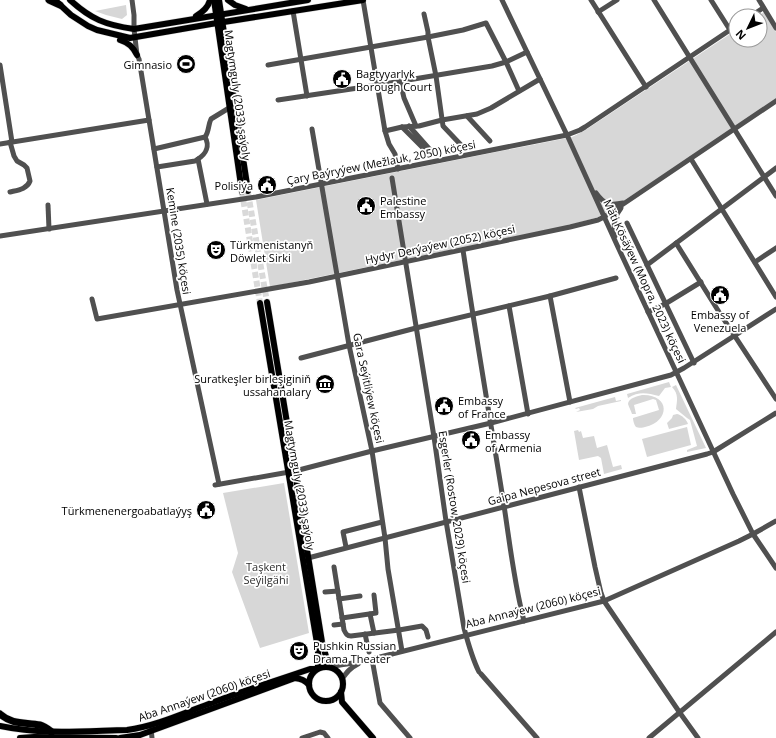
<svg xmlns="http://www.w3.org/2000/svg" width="776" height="738" viewBox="0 0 776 738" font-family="'Open Sans',sans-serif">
<rect width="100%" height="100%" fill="#fff"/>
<g fill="#d7d7d7">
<path d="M126,5L127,15L122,19L106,15L95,11Z"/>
<path d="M764,12L776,32V100L599,217L566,226L270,287L256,200L572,137L584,131L736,30V40H760V16H758Z"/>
<path d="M669,382L671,387L665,388L659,396C647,393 639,391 628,398L627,394Z"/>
<path d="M676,385L706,448L687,452V450L697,446L690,420L687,418L676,409C677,401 679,394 672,387Z"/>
<path d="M642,395C670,394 671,421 645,427C643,428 638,428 636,427C634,425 633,420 633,418L659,410L656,400L653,399L634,405L636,414H632C631,411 629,407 628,404C628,398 638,396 642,395Z"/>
<path d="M615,397L616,401L621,400V401L598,406L593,409L576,412L580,410L579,408L576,409L575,408Z"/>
<path d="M677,414C682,415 687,420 688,424L669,429L667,423L672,418L673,415Z"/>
<path d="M687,427L691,445L647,457L642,439Z"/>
<path d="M578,430L579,432L581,431L583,438L594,436L597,448L607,445L613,467L621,465L622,469L604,474L601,458L598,456L579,460L574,431Z"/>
<path d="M284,483L309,633L260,648L232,572L238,553L223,493Z"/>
</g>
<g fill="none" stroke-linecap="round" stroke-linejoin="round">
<g stroke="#d9d9d9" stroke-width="6" stroke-dasharray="6 3" stroke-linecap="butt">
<path d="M242,192L260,303"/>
<path d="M248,193L267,302"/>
</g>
<g stroke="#dbdbdb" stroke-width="7">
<g id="major">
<path d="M70,0C91,19 105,25 134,29L308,0"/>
<path d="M214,0L242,192"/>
<path d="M219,0L248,191"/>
<path d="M228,0L235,5L246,9"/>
<path d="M57,2L71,15L88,26L97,30L130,38L211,24L363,0"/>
<path d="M196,16C203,12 208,8 210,0"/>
<path d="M120,40C129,43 133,47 137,55"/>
<path d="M267,302L295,471L307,550L322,642L327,660L330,667"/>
<circle cx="326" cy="684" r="17"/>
<path d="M341,692L342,702L373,738"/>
<path d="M0,726C42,735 84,731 127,730C157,726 186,712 214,702C246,690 278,680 310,669H317L319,662L317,643L260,303"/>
<path d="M20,738L34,737L116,738"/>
<path d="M120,738L140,735L295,678C301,679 305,680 309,685"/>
</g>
</g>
<g stroke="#dbdbdb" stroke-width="8">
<g id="highway">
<path d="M49,0L60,5"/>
<path d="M0,714C12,725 26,722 40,725C44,726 48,729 52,732"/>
<path d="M50,738L51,737"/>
</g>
</g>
<g stroke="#505050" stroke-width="5">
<path d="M132,0L134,15V29L137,55L139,59L177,290L219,484"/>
<path d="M363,0L385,131L389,144L395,154L398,169"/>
<path d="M502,0L567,135L617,245L733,494L753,534L776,568"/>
<path d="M591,0L646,87"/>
<path d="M654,0L776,196"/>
<path d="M711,0L730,30"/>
<path d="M759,0L776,28"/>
<path d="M293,11L307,96"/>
<path d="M598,12L617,0"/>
<path d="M424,14L428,32V37L436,76L443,126L462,146"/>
<path d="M751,16L763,8"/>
<path d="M0,65L12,142"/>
<path d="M268,65L428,37L463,30L486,23L506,62L519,91"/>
<path d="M400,81L404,98L416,126"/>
<path d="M278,100L378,85L492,66L506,62L527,52"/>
<path d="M467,116L490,141"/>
<path d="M402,127L428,153L432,152L409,126"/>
<path d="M312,129L349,345L372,451L385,538L388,569L402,651"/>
<path d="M385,131L402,127L419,126L442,120L477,114L491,108L540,79"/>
<path d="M0,144L149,120"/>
<path d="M154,149L205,137C209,132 208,125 211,119L229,108"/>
<path d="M198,159C206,154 210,146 205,137"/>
<path d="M691,159L776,297"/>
<path d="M157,167L195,161L198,159L207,204"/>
<path d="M392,178L434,437L446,521L464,628C468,643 472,658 479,672"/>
<path d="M10,192C18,190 27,189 30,181L27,168L24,165L17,161L14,156L10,142"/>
<path d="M596,193C604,204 609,206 623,203"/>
<path d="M48,205L49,229"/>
<path d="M627,223L694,363"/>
<path d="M0,236L256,197L567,135L580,130L585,127L736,26"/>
<path d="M615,236C613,225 614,216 621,208"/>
<path d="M676,243L719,312L776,399"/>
<path d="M463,250C475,331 489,412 502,493C509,535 513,579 524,621"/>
<path d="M755,262L776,248"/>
<path d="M647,265L776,168"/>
<path d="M550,296L570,402"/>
<path d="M92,299L97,319L309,282L570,227L598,220L604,217L776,101"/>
<path d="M509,306L528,414"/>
<path d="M648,312L665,304L701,282"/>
<path d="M301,358L416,328L550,296L616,278"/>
<path d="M215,485L295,471L372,451L491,423L671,375L684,368L776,309"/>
<path d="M579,487L595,567L601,593L604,601L680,713L698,738"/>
<path d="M346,547L343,532L382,522"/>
<path d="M308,558L707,454L713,452L776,413"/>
<path d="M334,567L344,630C346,634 347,636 351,636L399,630L422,626L426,630L428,637"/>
<path d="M325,592L338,591"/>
<path d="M339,599L360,596"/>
<path d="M370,614L374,633"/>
<path d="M342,618L376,613L374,595"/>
<path d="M334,625L343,624"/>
<path d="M365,634L369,652"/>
<path d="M372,659L380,703L410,738"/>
<path d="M330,667C344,664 358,663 372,659L604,601L739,541L753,534L776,521"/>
<path d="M481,674L537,738"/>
<path d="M342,679C347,672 350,668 358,664"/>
<path d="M151,728L152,738"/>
<path d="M302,738L320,732L324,733L328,738"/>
<path d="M649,738L776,632"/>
</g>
<use href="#major" stroke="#000" stroke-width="6"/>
<use href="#highway" stroke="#000" stroke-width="7"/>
</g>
<defs>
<g id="stadium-disc" transform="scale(1)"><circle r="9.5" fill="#000" stroke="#fff"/><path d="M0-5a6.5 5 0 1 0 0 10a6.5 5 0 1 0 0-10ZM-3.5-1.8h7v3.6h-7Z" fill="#fff"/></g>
<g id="civic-disc" transform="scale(1)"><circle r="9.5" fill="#000" stroke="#fff"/><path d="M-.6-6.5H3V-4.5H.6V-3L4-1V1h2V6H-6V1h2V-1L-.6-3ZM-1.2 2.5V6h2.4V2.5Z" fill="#fff"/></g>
<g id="theatre-disc" transform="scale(1)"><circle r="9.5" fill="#000" stroke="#fff"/><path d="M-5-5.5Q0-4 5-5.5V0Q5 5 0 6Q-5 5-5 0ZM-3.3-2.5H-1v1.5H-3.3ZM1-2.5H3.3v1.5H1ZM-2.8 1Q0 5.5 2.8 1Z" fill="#fff"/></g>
<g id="museum-disc" transform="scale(1)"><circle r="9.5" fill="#000" stroke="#fff"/><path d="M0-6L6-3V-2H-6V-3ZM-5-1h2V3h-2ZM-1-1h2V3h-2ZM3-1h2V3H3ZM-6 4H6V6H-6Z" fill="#fff"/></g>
</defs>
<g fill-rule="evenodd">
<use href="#stadium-disc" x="186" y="64"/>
<use href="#civic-disc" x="342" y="79"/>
<use href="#civic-disc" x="267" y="185"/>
<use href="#civic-disc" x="366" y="206"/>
<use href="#theatre-disc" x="216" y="250"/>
<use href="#civic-disc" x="720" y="295"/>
<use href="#museum-disc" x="325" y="384"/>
<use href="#civic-disc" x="444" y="406"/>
<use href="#civic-disc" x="471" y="440"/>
<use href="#civic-disc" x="206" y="510"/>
<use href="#theatre-disc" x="299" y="651"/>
</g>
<g text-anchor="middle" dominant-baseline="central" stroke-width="3.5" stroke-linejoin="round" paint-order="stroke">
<g font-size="11" fill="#000" stroke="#fff" text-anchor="start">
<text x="172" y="64" text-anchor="end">Gimnasio</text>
<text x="356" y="73">Bagtyyarlyk<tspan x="356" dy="13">Borough Court</tspan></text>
<text x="253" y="185" text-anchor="end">Polisiýa</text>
<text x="380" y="200">Palestine<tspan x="380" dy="13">Embassy</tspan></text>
<text x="230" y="244">Türkmenistanyň<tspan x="230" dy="13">Döwlet Sirki</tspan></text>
<text x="720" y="314" text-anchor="middle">Embassy of<tspan x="720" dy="13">Venezuela</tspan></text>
<text x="311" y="378" text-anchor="end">Suratkeşler birleşiginiň<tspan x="311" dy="13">ussahanalary</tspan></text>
<text x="458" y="400">Embassy<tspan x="458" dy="13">of France</tspan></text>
<text x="485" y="434">Embassy<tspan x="485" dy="13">of Armenia</tspan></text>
<text x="192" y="510" text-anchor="end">Türkmenenergoabatlaýyş</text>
<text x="313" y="645">Pushkin Russian<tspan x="313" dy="13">Drama Theater</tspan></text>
</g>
<g font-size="11" fill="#000" stroke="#fff">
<text transform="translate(238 95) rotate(82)">Magtymguly (2033) şaýoly</text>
<text transform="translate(381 162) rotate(-11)">Çary Baýryýew (Mežlauk, 2050) köçesi</text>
<text transform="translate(179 241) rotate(81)">Kemine (2035) köçesi</text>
<text transform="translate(440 244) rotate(-12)">Hydyr Derýaýew (2052) köçesi</text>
<text transform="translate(645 281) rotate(65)">Mäti Kösäýew (Mopra, 2023) köçesi</text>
<text transform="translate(369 388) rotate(78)">Gara Seýitliýew köçesi</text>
<text transform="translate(300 485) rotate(80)">Magtymguly (2033) şaýoly</text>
<text transform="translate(544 486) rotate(-15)">Gaipa Nepesova street</text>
<text transform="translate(455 507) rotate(81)">Esgerler (Rostow, 2029) köçesi</text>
<text transform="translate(533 607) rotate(-14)">Aba Annaýew (2060) köçesi</text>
<text transform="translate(204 695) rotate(-19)">Aba Annaýew (2060) köçesi</text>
</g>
<g font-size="11" fill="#2e2e2e" stroke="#fff">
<text x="266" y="566">Taşkent<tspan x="266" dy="13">Seýilgähi</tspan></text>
</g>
</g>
<g transform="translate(748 28) rotate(227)"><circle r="19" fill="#ffffff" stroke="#999999"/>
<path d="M0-3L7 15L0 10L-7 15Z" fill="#000000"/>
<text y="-6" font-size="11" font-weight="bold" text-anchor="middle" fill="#000000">N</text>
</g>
</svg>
